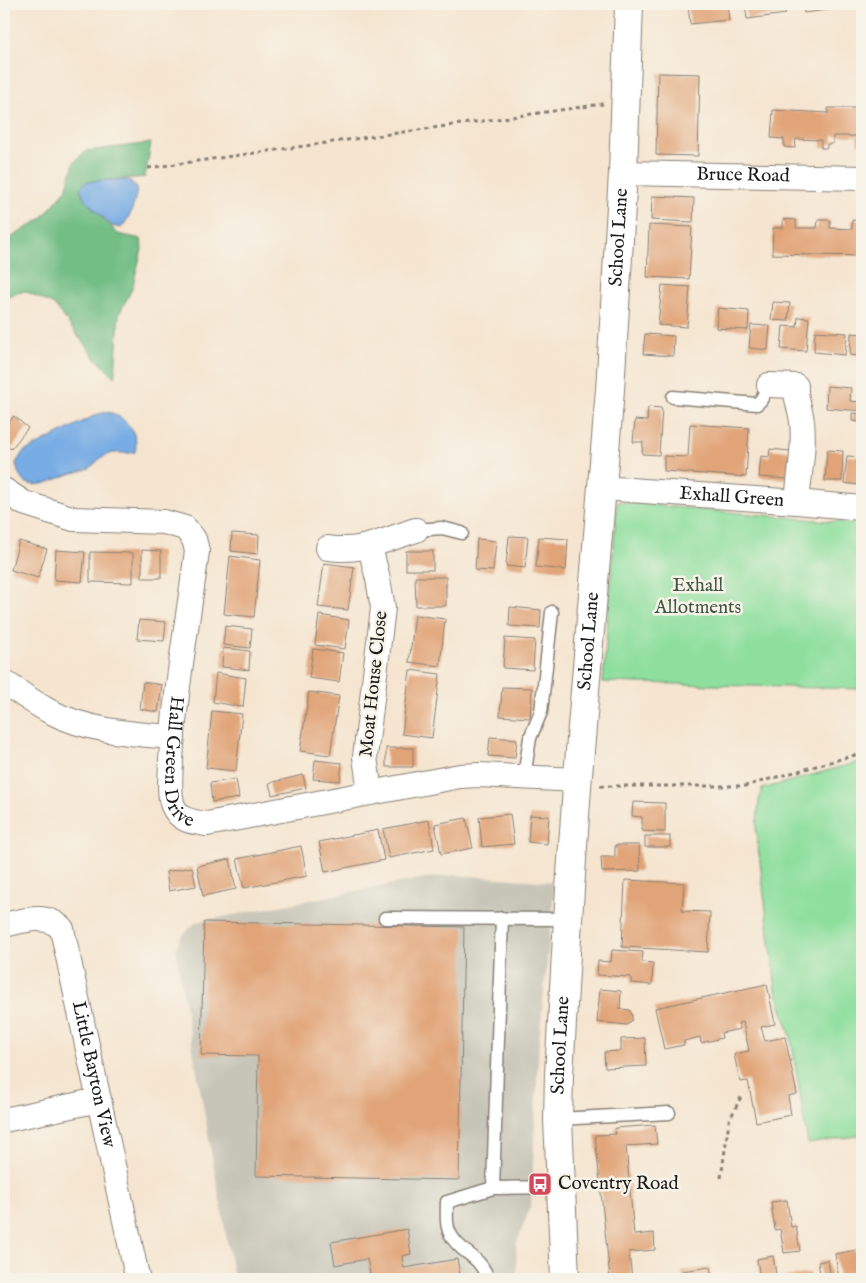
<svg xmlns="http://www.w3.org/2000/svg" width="866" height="1283" viewBox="0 0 866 1283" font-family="'IM FELL English',serif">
<rect width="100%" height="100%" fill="#f7f3e8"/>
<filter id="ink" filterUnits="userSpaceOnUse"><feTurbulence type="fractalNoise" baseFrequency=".02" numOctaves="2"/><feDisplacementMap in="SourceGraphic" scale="10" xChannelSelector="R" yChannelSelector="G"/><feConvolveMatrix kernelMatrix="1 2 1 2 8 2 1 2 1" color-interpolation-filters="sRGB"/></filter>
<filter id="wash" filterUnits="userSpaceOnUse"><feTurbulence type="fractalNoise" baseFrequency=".0096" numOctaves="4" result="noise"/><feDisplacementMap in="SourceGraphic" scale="20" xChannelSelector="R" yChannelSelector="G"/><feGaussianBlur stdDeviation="1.12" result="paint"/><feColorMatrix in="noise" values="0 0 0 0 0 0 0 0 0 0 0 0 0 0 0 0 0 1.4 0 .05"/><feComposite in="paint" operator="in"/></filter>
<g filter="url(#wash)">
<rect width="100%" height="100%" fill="#f5e5d0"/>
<path fill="#c7c5b8" d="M455,875L555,882L539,1040L531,1205L516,1245L517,1279H234L179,971L176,949L181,937L196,922L420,879Z"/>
<g fill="#8edf9e" stroke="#557e5d">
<path d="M617,502L862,524V689L603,682Z"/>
<path d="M862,761V1135L808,1144L791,1038L776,989L756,830L759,801L762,789Z"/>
</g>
<path fill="#72be85" stroke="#476d50" d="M151,143L145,177L86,182L80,188L85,200L118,234L141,239L142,249L132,289L119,314L115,378L95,358L54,305L25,291L4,297V242L41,219L66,190L74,162L86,151Z"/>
<g fill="#77ace4" stroke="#4a6480">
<path d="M103,180H128L137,187C135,203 132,215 121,228L112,226L85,200L80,188L86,182Z"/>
<path d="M108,412C125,416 140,434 135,452C124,455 115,450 105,456C99,458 95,464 90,468C83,472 74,472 67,475C47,483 21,497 16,463L23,452L98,414Z"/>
</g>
<g id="blocks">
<g fill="#e1a478">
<path d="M688,4H727L729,20L690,24Z"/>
<path d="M745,4H784L786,14L747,19Z"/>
<path d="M803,4H842V8L804,13Z"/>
<path d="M658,73L700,74L698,156L656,155Z"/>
<path d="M828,108H862V145L857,144V136H833V144H827V148H821V140L796,139L795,148L784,147V139L771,138L773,110L828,113Z"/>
<path d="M652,196L694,198L693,222L651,220Z"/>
<path d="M783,219L796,220V228H817L818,220H830V228L852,229V220L862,221V256L772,254L773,228H783Z"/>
<path d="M649,225L692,227L689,279L647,277Z"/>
<path d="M662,285L690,287L687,327L658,325Z"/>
<path d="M773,302L790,303L788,321L771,320Z"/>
<path d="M718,308L749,311L748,330L716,328Z"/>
<path d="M798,317L809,318L806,351L781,349L783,326L797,327Z"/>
<path d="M751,325L770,326L768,350L749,348Z"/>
<path d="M815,331L847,333L845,355L814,352Z"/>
<path d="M851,333L862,334V356L850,355Z"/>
<path d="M645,334L674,336L673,356L643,354Z"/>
<path d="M827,386L851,388L850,401L862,402V411L826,408Z"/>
<path d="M648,407L662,408L659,455L642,454L643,442H633L635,420L647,421Z"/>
<path d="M852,413L862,414V422L852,421Z"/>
<path d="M14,416L28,428L11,449L4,443V428Z"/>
<path d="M690,424L749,428L746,477L664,471V456L688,457Z"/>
<path d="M770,449L790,451L788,479L759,477L761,456L769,457Z"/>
<path d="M827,450L843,451L842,481H825Z"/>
<path d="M847,456L862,457L860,485L844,483Z"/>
<path d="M4,525L9,526L4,539Z"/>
<path d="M232,533L259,535L258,554L231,551Z"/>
<path d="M509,536L528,537L525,568L506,566Z"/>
<path d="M539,537L568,539L566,570L536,567Z"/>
<path d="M477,539L496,541L493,571L475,570Z"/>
<path d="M19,541L47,549L38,578L11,570Z"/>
<path d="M56,550L85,552L82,582L54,580Z"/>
<path d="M142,550L161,551V578H142Z"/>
<rect x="406" y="551" width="27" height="19"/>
<path d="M90,552L133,553V583L90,582Z"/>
<path d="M230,556L260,560L254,617L224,614Z"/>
<path d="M324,563L354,567L348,610L318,607Z"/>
<path d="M415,577H446V606H416Z"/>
<path d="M510,607L541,610L540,628L509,626Z"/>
<path d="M319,615L349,620L345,649L315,645Z"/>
<path d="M415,615L445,619L440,666L409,662Z"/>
<path d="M139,620L166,622L164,641L137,639Z"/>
<path d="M225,626L252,629L250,648L223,645Z"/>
<path d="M505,638L535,640L533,670L503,668Z"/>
<path d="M223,648L250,651L249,670L222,667Z"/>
<path d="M313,649L343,653L339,682L309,678Z"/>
<path d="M410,670L440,674L432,738L402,734Z"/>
<path d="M216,673L246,678L243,707L213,702Z"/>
<path d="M143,682L162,685L158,712L140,709Z"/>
<path d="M502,687L532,688L530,718L500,716Z"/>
<path d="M309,692L339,696L330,755L300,751Z"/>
<path d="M212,711L242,714L236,771L206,768Z"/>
<path d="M490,737L517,739L515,758L488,756Z"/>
<rect x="386" y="748" width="27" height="19"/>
<path d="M315,760L342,763L340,781L313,779Z"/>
<path d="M303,775L306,788L272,795L269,783Z"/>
<path d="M236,779L239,798L212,802L210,783Z"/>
<path d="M633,802L665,803V832L642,831V817L632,816Z"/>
<path d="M510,814L514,844L482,847L479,817Z"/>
<path d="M530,815L549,816L547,844L528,842Z"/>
<path d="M466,818L473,848L441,854L435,824Z"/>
<path d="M429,820L434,849L389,858L383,829Z"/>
<path d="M378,830L384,860L325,872L319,842Z"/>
<rect x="645" y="836" width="25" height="11"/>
<path d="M615,845H639L640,871L602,872L601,857H615Z"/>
<path d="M301,846L307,876L244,888L237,859Z"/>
<path d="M230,859L236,889L203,896L197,866Z"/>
<path d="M192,867L196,886L169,891L166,872Z"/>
<path d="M625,880L684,883L682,911L710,912L708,952L622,947Z"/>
<path d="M204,922L464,927L459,1180L256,1176L258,1056L201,1055Z"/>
<path d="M612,950L643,952L642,962L653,963L652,985L631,983V977L597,975L598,961L611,962Z"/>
<path d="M767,984L775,1024L761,1027L765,1041L785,1037L797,1094L788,1096L791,1115L756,1122L748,1081L740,1082L734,1054L749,1051L743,1022L738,1023L740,1029L721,1033L722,1038L701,1043L700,1037L684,1041V1045L664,1049L655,1008Z"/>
<path d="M600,989L621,991L620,1009L630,1010L632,1015V1020L627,1025L597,1022Z"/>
<path d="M645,1038L646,1066L605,1068L604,1052L621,1051V1039Z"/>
<path d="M655,1125L657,1144L626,1146L634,1235L654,1233L655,1250L629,1252L632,1279H610L595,1135L616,1134L615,1128Z"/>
<path d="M787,1200L791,1227L796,1226L800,1251L784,1253L780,1229L775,1230L771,1202Z"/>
<path d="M407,1229L411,1254L402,1256L404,1268L457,1259L461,1279H355L354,1277L370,1274L367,1259L335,1265L331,1242Z"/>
<path d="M862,1249V1275L839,1278L835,1254Z"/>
<path d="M773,1256L777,1279H760L757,1259Z"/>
<path d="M828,1260L831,1279H821L818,1262Z"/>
<path d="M710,1267L712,1279H683L682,1271Z"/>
<path d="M745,1273L746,1279H727V1276Z"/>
<path d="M810,1273L811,1279H783V1277Z"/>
</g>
</g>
</g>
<g filter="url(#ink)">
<use href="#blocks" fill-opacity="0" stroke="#888076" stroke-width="1"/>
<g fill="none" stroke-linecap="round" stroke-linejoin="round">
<g stroke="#888076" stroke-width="15">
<g id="service">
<path d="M673,397L757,404L761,400L769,385"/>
<path d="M416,530L442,528L462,533"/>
<path d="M524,777L530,738L541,712L552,612"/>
<path d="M385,918L568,919"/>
<path d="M502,918L493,1188L560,1187"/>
<path d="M558,1119L669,1113"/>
<path d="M488,1279C480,1255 463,1255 452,1237C445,1227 447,1213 447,1202L493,1188"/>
</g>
</g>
<g stroke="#888076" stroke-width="26">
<g id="minor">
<path id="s1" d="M623,173L862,178"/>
<path d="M769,385L796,386C795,400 801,409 802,422C805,447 799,476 797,502"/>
<path id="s2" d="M602,488L797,502L862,508"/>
<path id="s3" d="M4,490L24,503L74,519L164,522L185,528L194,539L197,551C188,621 175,690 171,760C171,774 168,793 173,806C180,821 192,822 207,824L460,776L479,775L578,780"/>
<path d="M370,547L378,579L383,608L365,757L370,792"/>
<path d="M328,548C362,553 384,540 416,530"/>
<path d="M4,682C19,692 34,703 49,711C87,731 131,734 173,737"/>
<path id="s4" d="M4,925C23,921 46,912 62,929L137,1276L136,1279"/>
<path d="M4,1120L99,1100"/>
</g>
</g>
<g stroke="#888076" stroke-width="30">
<g id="tertiary">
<path id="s5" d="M565,1279L558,1119L559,1074L568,919L577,787L610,390L623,173L629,4"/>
</g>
</g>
<g stroke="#888076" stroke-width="3" stroke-dasharray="4 4" stroke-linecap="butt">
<path d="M148,168L603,104"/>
<path d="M600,786H745L862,753"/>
<path d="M721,1178L729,1121L741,1097"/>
</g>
<use href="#service" stroke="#fff" stroke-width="12"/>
<use href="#minor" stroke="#fff" stroke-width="24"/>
<use href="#tertiary" stroke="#fff" stroke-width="28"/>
</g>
</g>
<defs>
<g id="bus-square" transform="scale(1.25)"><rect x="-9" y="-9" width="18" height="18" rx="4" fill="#d1495b" stroke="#f7f3e8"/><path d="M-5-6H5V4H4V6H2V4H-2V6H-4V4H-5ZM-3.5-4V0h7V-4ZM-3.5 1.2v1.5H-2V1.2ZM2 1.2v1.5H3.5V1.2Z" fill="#fff"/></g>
</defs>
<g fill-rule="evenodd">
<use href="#bus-square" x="540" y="1184"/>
</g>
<g text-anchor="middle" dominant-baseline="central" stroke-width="5" stroke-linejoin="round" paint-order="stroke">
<g font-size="19" fill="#1c1c1c" stroke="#f7f3e8">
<text stroke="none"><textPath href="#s1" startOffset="120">Bruce Road</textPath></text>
<text stroke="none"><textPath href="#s5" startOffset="1044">School Lane</textPath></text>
<text stroke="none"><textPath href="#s2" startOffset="130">Exhall Green</textPath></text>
<text stroke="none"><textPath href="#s5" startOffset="639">School Lane</textPath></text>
<text transform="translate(374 684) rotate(-84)">Moat House Close</text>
<text stroke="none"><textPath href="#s3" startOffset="430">Hall Green Drive</textPath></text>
<text stroke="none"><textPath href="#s5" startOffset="234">School Lane</textPath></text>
<text stroke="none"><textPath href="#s4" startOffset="210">Little Bayton View</textPath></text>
</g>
<g font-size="19" fill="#3e5643" stroke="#f7f3e8">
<text x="698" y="586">Exhall<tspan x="698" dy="22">Allotments</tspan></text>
</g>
<g font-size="19" fill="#1c1c1c" stroke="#f7f3e8" text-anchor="start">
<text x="558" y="1184">Coventry Road</text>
</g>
</g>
<rect width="866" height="1283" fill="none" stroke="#f7f3e8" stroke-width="20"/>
</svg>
